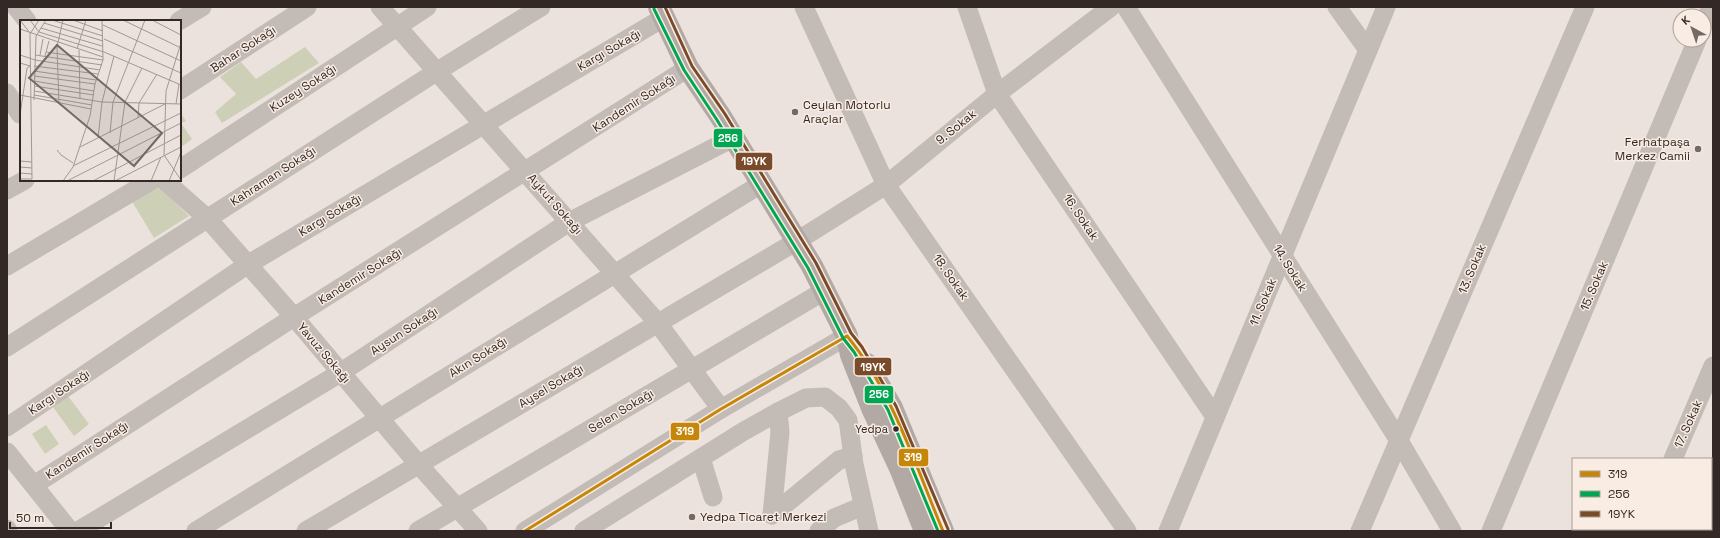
<svg xmlns="http://www.w3.org/2000/svg" width="1720" height="538" viewBox="0 0 1720 538" font-family="'Space Grotesk',sans-serif">
<rect width="100%" height="100%" fill="#ebe2dd"/>
<g fill="#cecfb7">
<path d="M305,47L319,63L222,123L215,112L236,94L220,77L241,62L256,79Z"/>
<path d="M180,113L186,121L181,123L192,139L180,148Z"/>
<path d="M156,183L189,216L154,238L130,198Z"/>
<path d="M68,396L89,424L74,436L53,407Z"/>
<path d="M46,425L59,444L45,454L32,434Z"/>
</g>
<g fill="none" stroke-linecap="round" stroke-linejoin="round">
<g stroke="#c3bbb6" stroke-width="19">
<path d="M16,7L27,21"/>
<path d="M380,7L657,322L721,409"/>
<path d="M804,7L886,185L1127,531"/>
<path d="M967,7L997,94L1215,417"/>
<path d="M1126,7L1398,439L1452,531"/>
<path d="M1337,7L1368,50"/>
<path d="M179,21L202,7"/>
<path d="M1704,24L1711,7"/>
<path d="M180,90L307,7"/>
<path d="M7,93L20,114"/>
<path d="M180,169L427,7"/>
<path d="M164,180L207,218L294,317L419,465L478,531"/>
<path d="M7,190L25,180"/>
<path d="M7,266L152,180"/>
<path d="M7,347L436,72L541,7"/>
<path d="M7,427L247,265L663,18"/>
<path d="M7,452L70,531"/>
<path d="M701,458L713,497"/>
<path d="M1673,459L1713,366"/>
<path d="M34,485L294,317L688,68"/>
<path d="M772,515L780,432L778,412"/>
<path d="M772,515L839,460L853,456"/>
<path d="M7,529L8,531"/>
<path d="M78,531L340,373L569,222L733,138"/>
<path d="M196,531L761,184"/>
<path d="M306,531L797,241L886,185L997,94L1111,7"/>
<path d="M418,531L824,291"/>
<path d="M525,531L721,409L847,336"/>
<path d="M584,531L744,431L778,412L806,398L825,397L839,408L848,420L854,464L869,531"/>
<path d="M819,531L834,518L863,506"/>
<path d="M1168,531L1386,7"/>
<path d="M1360,531L1585,7"/>
<path d="M1491,531L1697,40"/>
<path d="M1641,531L1642,529"/>
</g>
<g stroke="#b2a9a5" stroke-width="22">
<path d="M659,7L688,68L721,117L812,266L847,336L851,355L872,408L900,468L925,531"/>
<path d="M867,364L892,408L943,531"/>
</g>
<g stroke="#f9ece3" stroke-width="6">
<g id="bus-1">
<path d="M847,336C892,390 916,467 943,531"/>
<path d="M525,531L721,409L847,336"/>
</g>
</g>
<g stroke="#f9ece3" stroke-width="6">
<path id="bus-2" d="M654,9L684,70L717,120L808,268L843,338L854,352L888,410L938,531"/>
</g>
<g stroke="#f9ece3" stroke-width="6">
<path id="bus-3" d="M665,7L692,66L725,114L816,263L851,333L862,347L896,406L948,529"/>
</g>
<use href="#bus-1" stroke="#c68609" stroke-width="3"/>
<use href="#bus-2" stroke="#00a651" stroke-width="3"/>
<use href="#bus-3" stroke="#7a4b2a" stroke-width="3"/>
</g>
<g fill="#736965" stroke="#f9ece3" stroke-width="1.5">
<circle cx="795" cy="112" r="4"/>
<circle cx="1698" cy="149" r="4"/>
<circle cx="692" cy="517" r="4"/>
</g>
<circle fill="#332825" stroke="#f9ece3" stroke-width="1.5" cx="896" cy="429" r="3.5"/>
<g text-anchor="middle" dominant-baseline="central" stroke-width="3" stroke-linejoin="round" paint-order="stroke">
<g font-size="11" fill="#332825" stroke="#f9ece3" text-anchor="end">
<text x="888" y="429">Yedpa</text>
</g>
<g font-size="12" fill="#332825" stroke="#f9ece3">
<text transform="translate(243 49) rotate(-33)">Bahar Sokağı</text>
<text transform="translate(609 50) rotate(-30)">Kargı Sokağı</text>
<text transform="translate(303 88) rotate(-33)">Kuzey Sokağı</text>
<text transform="translate(634 103) rotate(-33)">Kandemir Sokağı</text>
<text transform="translate(956 127) rotate(-39)">9. Sokak</text>
<text transform="translate(273 176) rotate(-33)">Kahraman Sokağı</text>
<text transform="translate(555 204) rotate(49)">Aykut Sokağı</text>
<text transform="translate(330 215) rotate(-31)">Kargı Sokağı</text>
<text transform="translate(1081 217) rotate(56)">16. Sokak</text>
<text transform="translate(1290 268) rotate(58)">14. Sokak</text>
<text transform="translate(1472 269) rotate(-67)">13. Sokak</text>
<text transform="translate(360 276) rotate(-32)">Kandemir Sokağı</text>
<text transform="translate(951 277) rotate(55)">18. Sokak</text>
<text transform="translate(1594 286) rotate(-67)">15. Sokak</text>
<text transform="translate(1263 302) rotate(-67)">11. Sokak</text>
<text transform="translate(404 331) rotate(-33)">Aysun Sokağı</text>
<text transform="translate(324 353) rotate(50)">Yavuz Sokağı</text>
<text transform="translate(478 357) rotate(-32)">Akın Sokağı</text>
<text transform="translate(551 386) rotate(-31)">Aysel Sokağı</text>
<text transform="translate(59 392) rotate(-34)">Kargı Sokağı</text>
<text transform="translate(621 411) rotate(-31)">Selen Sokağı</text>
<text transform="translate(1688 424) rotate(-66)">17. Sokak</text>
<text transform="translate(87 450) rotate(-33)">Kandemir Sokağı</text>
</g>
<g font-size="12" fill="#332825" stroke="#f9ece3" text-anchor="start">
<text x="803" y="105">Ceylan Motorlu<tspan x="803" dy="14">Araçlar</tspan></text>
<text x="1690" y="142" text-anchor="end">Ferhatpaşa<tspan x="1690" dy="14">Merkez Camii</tspan></text>
<text x="700" y="517">Yedpa Ticaret Merkezi</text>
</g>
</g>
<g transform="translate(20 20)">
<rect width="161" height="161" fill="#ebe2dd"/>
<path fill="none" stroke="#a19893" stroke-width="1" d="M0,0L10,13M10,0L19,12L84,32L161,65M32,0L83,16M53,0L83,11M103,0L161,28M132,0L161,15M24,3L83,21M83,5L161,41M21,8L82,26M0,9L83,37M10,14L19,0M84,19L161,53M161,23L146,71L144,135L161,160M57,29L66,0M59,30L60,79M26,32L83,40M0,35L15,40L80,50M15,35L82,45M20,35L23,19M25,36L29,21M0,43L10,46L7,48L0,95M14,46L78,54M14,51L76,60M14,56L75,64M14,61L74,71M14,66L74,75M14,71L82,82L161,84M0,75L71,89M14,75L72,85M14,80L16,16L26,0M39,84L37,27L43,0M156,84L159,64M118,98L119,83L137,54M90,113L93,82L125,0M78,118L82,82L94,36M60,127L145,84M37,130L41,135L53,143M0,141L12,142M53,146L161,93M0,147L12,148M0,153L12,154M0,159H12L10,14M43,161L53,147L70,96L75,64L83,40L82,0M47,161L161,103M73,161L161,115M94,161L105,82L122,48M95,161L161,127M131,161L141,137M149,161L161,132"/>
<path fill="#736965" fill-opacity="0.15" stroke="#736965" stroke-width="2" d="M37,25L142,113L114,146L9,58Z"/>
<rect width="161" height="161" fill="none" stroke="#332825" stroke-width="2"/>
</g>
<g stroke="#f9ece3" stroke-width="1.5">
<rect x="713" y="128" width="30" height="20" rx="4" fill="#00a651"/>
<rect x="735" y="152" width="38" height="19" rx="4" fill="#7a4b2a"/>
<rect x="854" y="357" width="38" height="19" rx="4" fill="#7a4b2a"/>
<rect x="864" y="385" width="30" height="19" rx="4" fill="#00a651"/>
<rect x="670" y="422" width="30" height="19" rx="4" fill="#c68609"/>
<rect x="898" y="448" width="31" height="19" rx="4" fill="#c68609"/>
</g>
<g font-size="11" text-anchor="middle" font-weight="bold" fill="#fff">
<text x="728" y="142">256</text>
<text x="754" y="165">19YK</text>
<text x="873" y="371">19YK</text>
<text x="879" y="398">256</text>
<text x="685" y="435">319</text>
<text x="913" y="461">319</text>
</g>
<rect width="1720" height="538" fill="none" stroke="#332825" stroke-width="16"/>
<rect x="1572" y="458" width="140" height="72" fill="#f9ece3" stroke="#aa9e97"/>
<rect x="1580" y="471" width="20" height="6" fill="#c68609" stroke="#aa9e97"/>
<text x="1608" y="478" font-size="12" fill="#332825">319</text>
<rect x="1580" y="491" width="20" height="6" fill="#00a651" stroke="#aa9e97"/>
<text x="1608" y="498" font-size="12" fill="#332825">256</text>
<rect x="1580" y="511" width="20" height="6" fill="#7a4b2a" stroke="#aa9e97"/>
<text x="1608" y="518" font-size="12" fill="#332825">19YK</text>
<g transform="translate(1692 28) rotate(320)"><circle r="19" fill="#f9ece3" stroke="#aa9e97"/>
<path d="M0-3L7 15L0 10L-7 15Z" fill="#736965"/>
<text y="-6" font-size="11" font-weight="bold" text-anchor="middle" fill="#332825">K</text>
</g>
<path d="M10 522v6h101v-6" fill="none" stroke="#332825" stroke-width="2"/>
<text x="16" y="522" font-size="12" fill="#332825" stroke="#f9ece3" stroke-width="3" paint-order="stroke">50 m</text>
</svg>
